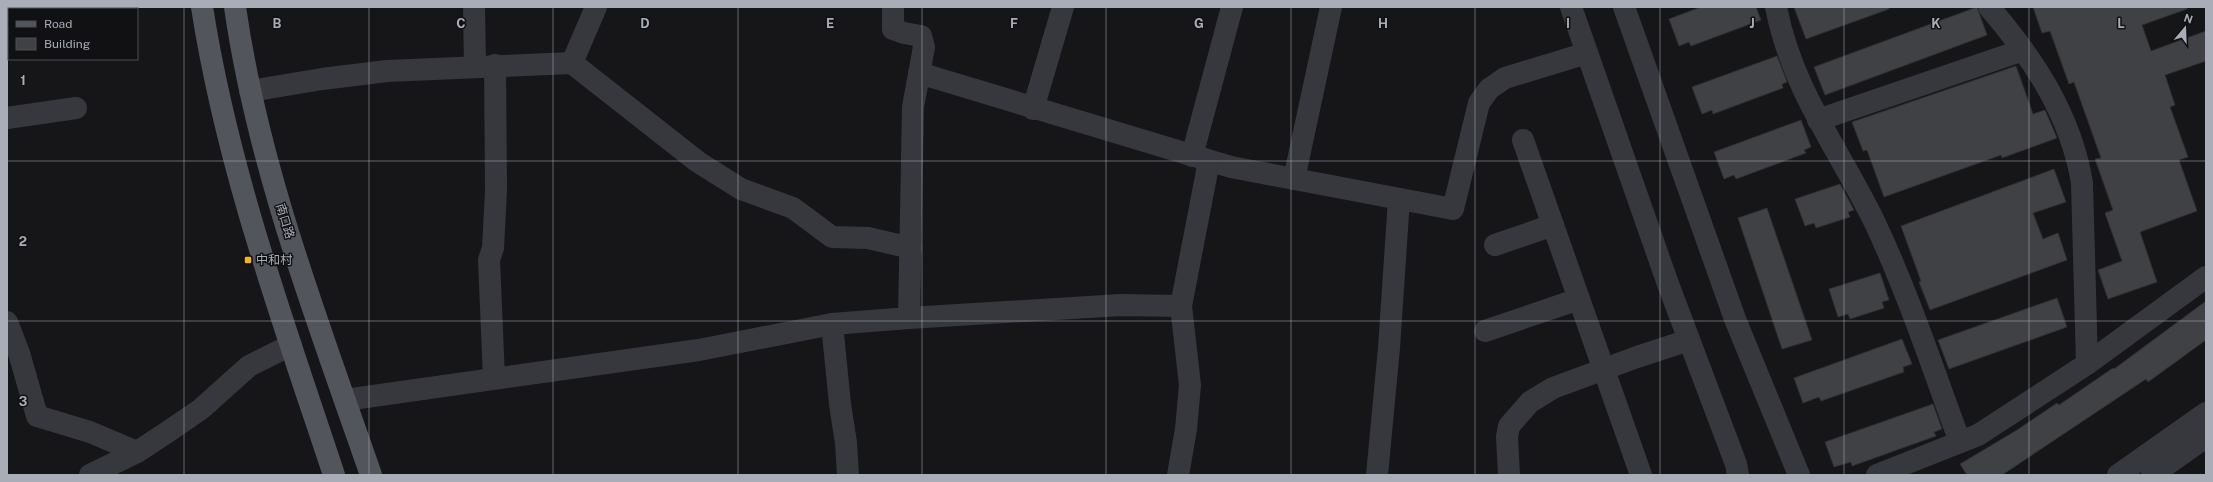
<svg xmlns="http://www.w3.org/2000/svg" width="2213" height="482" viewBox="0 0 2213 482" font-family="'Public Sans','Noto Sans SC',sans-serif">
<rect width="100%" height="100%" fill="#161618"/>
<g fill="#404145" stroke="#303034">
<path d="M1701,7H1756L1761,20L1691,46L1689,42L1679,46L1669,19Z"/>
<path d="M1794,7H1889V9L1806,39Z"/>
<path d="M1977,7L1987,35L1825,95L1814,67Z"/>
<path d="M2033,7H2187V9L2142,25L2151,51L2206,31V61L2165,75L2175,105L2170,107L2188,157L2179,160L2197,211L2140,232L2157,282L2108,299L2098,270L2122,261L2105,213L2113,210L2095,159L2101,158L2074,82L2069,84L2050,31L2042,33Z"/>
<path d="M1777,56L1787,82L1782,84L1783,88L1713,114L1712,110L1702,114L1692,87Z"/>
<path d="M2016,66L2033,114L2045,110L2057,138L2002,158L2001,155L1884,197L1867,150L1863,151L1852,122Z"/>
<path d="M1801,120L1811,147L1804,150L1806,153L1736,179L1734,175L1724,179L1714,152Z"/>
<path d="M2054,169L2066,202L2033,213L2043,239L2058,233L2067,260L1930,310L1919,282L1921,281L1901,226Z"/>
<path d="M1840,184L1854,210L1848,212L1850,217L1816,228L1814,223L1805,226L1795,199Z"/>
<path d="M1767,208L1812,340L1782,349L1738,218Z"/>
<path d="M1880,273L1889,300L1882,302L1884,308L1850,319L1848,314L1838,317L1829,289Z"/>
<path d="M2057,298L2067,327L1949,369L1938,340Z"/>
<path d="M2206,301V340L2148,382L2146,379L2002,475H1967L1960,464L2017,430L2057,403L2059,405L2113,368L2114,369Z"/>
<path d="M1902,339L1912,364L1903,367L1904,372L1821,401L1819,397L1803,403L1794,378Z"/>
<path d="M1933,404L1942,429L1934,432L1936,436L1852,466L1851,462L1834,467L1825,442Z"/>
</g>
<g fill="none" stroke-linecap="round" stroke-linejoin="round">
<g stroke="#37383d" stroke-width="22">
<path d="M474,7L475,66"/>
<path d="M596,7L572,63L698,162L741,189L793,208L832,237L868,238L911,248"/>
<path d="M1571,7L1668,284L1736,464L1738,475"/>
<path d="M1624,7L1735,319L1799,475"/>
<path d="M1776,7C1792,90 1839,149 1875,223C1908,293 1933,369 1960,442"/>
<path d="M1989,7C2033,58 2071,115 2082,183L2087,364"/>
<path d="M919,73L1231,167L1453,209L1479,103L1489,89L1505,78L1587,53"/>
<path d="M250,91L322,79L387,71L572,63"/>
<path d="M1033,109L1063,7"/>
<path d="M7,118L76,108"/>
<path d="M1818,120L2023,50"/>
<path d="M1523,140L1641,475"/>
<path d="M1192,156L1232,7"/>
<path d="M1294,179L1331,7"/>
<path d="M1495,245L1553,225"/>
<path d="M909,318L1121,305L1181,306L1209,161"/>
<path d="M7,322L19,353L37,416L90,432L137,452"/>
<path d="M832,324L840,404L846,443L848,475"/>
<path d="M1485,331L1579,299"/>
<path d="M494,378L489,260L493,248L496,191L495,65"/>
<path d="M345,400L699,350L832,324L909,318L913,107L924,47L921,36L904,33L893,29V7"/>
<path d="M90,475L137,452L169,431L201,409L249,366L291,345"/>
<path d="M1178,475L1186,429L1190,385L1181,306"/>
<path d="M1377,475L1389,348L1399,199"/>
<path d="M1509,475L1507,437L1509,426L1530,402L1553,388L1637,357L1689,340"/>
<path d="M1877,475L1978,435L2087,364L2206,277"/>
<path d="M2118,475L2206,413"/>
<path d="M2152,475L2206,437"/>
</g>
<g stroke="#53555c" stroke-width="22">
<path d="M202,7C227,168 283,321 334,475"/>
<path d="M235,7C258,168 318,322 371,475"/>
</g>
</g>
<path fill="none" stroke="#a8adb8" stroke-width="1" stroke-opacity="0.55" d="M184,7V475M369,7V475M553,7V475M738,7V475M922,7V475M1106,7V475M1291,7V475M1475,7V475M1660,7V475M1844,7V475M2029,7V475M7,161H2206M7,321H2206"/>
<rect fill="#f2b134" stroke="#111113" stroke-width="1.5" x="244" y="256" width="8" height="8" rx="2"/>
<g text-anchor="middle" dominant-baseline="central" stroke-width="3" stroke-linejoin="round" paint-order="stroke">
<g font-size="12" fill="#a8adb8" stroke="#111113">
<text transform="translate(285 221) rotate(73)">南口路</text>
</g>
<g font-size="12" fill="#a8adb8" stroke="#111113" text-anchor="start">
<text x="256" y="260">中和村</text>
</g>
</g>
<g font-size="13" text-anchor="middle" font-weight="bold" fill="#a8adb8" stroke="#111113" stroke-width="3" stroke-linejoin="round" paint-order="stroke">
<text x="277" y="28">B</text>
<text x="461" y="28">C</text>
<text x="645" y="28">D</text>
<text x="830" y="28">E</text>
<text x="1014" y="28">F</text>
<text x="1199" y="28">G</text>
<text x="1383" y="28">H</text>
<text x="1568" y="28">I</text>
<text x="1752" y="28">J</text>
<text x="1936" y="28">K</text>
<text x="2121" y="28">L</text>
<text x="23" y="85">1</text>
<text x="23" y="246">2</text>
<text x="23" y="406">3</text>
</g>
<rect width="2213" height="482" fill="none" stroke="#a8adb8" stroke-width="16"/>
<rect x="8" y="8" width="130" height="52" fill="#111113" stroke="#4d4f55"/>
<rect x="16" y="21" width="20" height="6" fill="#53555c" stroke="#4d4f55"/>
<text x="44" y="28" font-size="12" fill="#a8adb8">Road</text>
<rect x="16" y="38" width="20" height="12" fill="#404145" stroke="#4d4f55"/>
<text x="44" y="48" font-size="12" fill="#a8adb8">Building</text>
<g transform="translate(2185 28) rotate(19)" stroke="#111113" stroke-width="3" paint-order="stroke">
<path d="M0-3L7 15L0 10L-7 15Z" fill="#a8adb8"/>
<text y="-6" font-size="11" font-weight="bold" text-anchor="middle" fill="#a8adb8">N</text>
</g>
</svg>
